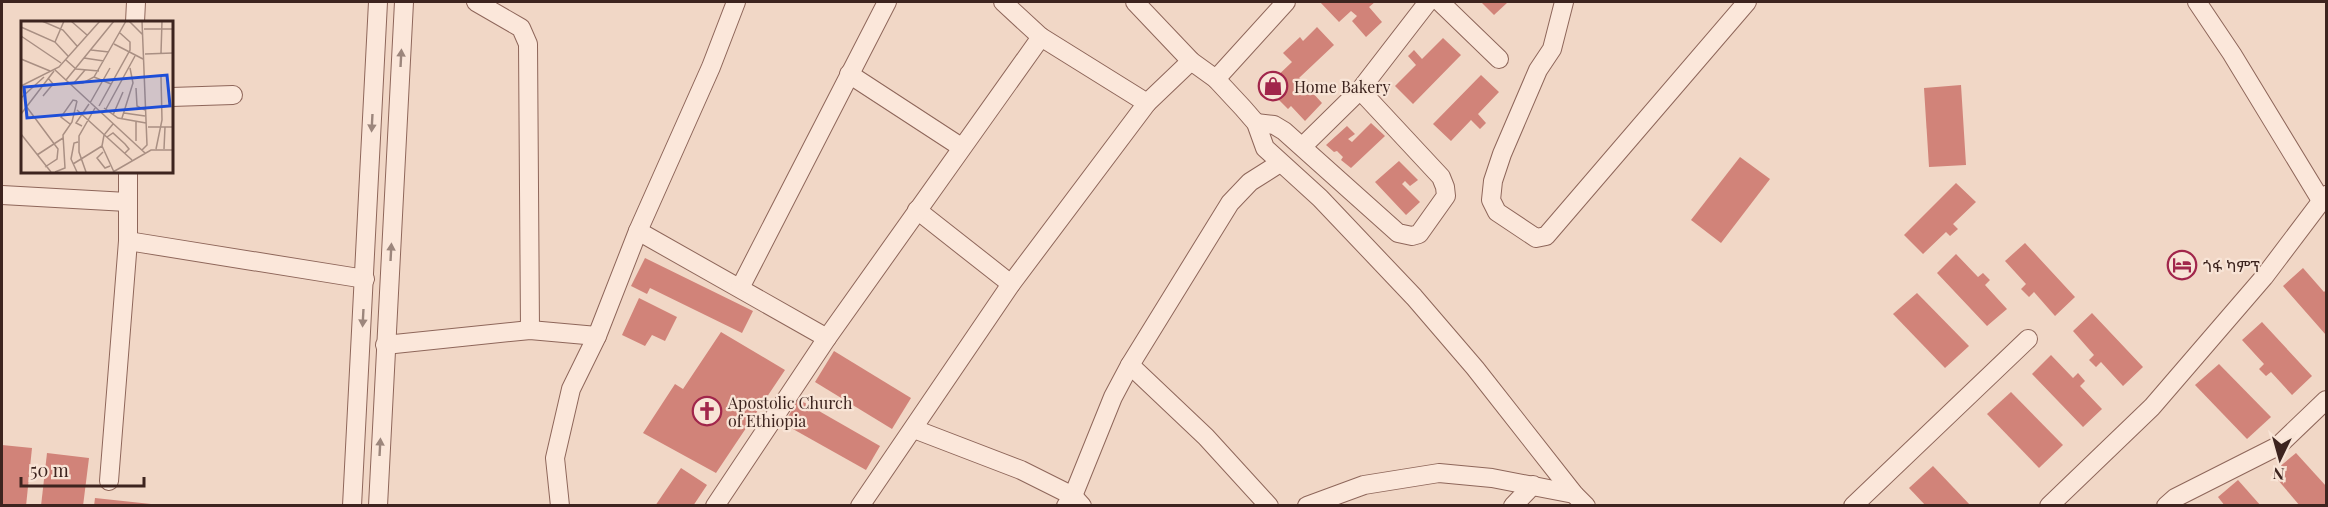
<svg xmlns="http://www.w3.org/2000/svg" width="2328" height="507" viewBox="0 0 2328 507" font-family="'Playfair Display','Noto Sans Ethiopic',serif">
<rect width="100%" height="100%" fill="#f1d7c6"/>
<g fill="#d18379">
<path d="M1320,2H1375L1369,7L1382,22L1366,37L1352,21L1357,16L1351,11L1339,22Z"/>
<path d="M1481,2H1508L1494,15Z"/>
<path d="M1317,27L1334,45L1299,78L1322,103L1305,121L1291,106L1288,109L1273,94L1276,91L1269,84L1292,62L1283,53L1300,37L1303,41Z"/>
<path d="M1443,38L1461,55L1413,104L1395,86L1416,65L1408,56L1414,50L1422,59Z"/>
<path d="M1481,75L1499,92L1478,114L1486,123L1480,129L1471,120L1451,141L1433,124Z"/>
<path d="M1961,85L1966,165L1929,167L1924,88Z"/>
<path d="M1371,123L1385,136L1351,168L1341,160L1343,157L1337,151L1334,152L1326,145L1347,126L1355,134L1348,139L1352,142Z"/>
<path d="M1740,157L1770,179L1721,243L1691,220Z"/>
<path d="M1399,161L1418,180L1410,186L1405,181L1402,184L1420,202L1406,215L1375,182Z"/>
<path d="M1956,183L1976,202L1953,224L1958,229L1950,236L1946,232L1923,254L1904,235Z"/>
<path d="M2025,243L2075,297L2055,316L2034,292L2029,297L2021,289L2026,284L2005,261Z"/>
<path d="M1956,254L1978,277L1983,273L1990,280L1985,285L2007,309L1987,326L1937,273Z"/>
<path d="M645,258L753,311L742,333L650,288L647,294L631,286Z"/>
<path d="M2303,268L2324,292L2326,290V335L2283,286Z"/>
<path d="M1917,293L1969,346L1945,368L1893,314Z"/>
<path d="M639,298L677,317L665,341L652,335L645,346L622,335Z"/>
<path d="M2092,313L2143,367L2123,386L2101,362L2096,367L2089,360L2094,355L2073,331Z"/>
<path d="M2262,322L2312,376L2292,395L2271,372L2266,376L2259,369L2264,364L2242,340Z"/>
<path d="M721,332L785,370L716,473L643,433L675,384L683,389Z"/>
<path d="M834,351L911,398L892,429L815,382Z"/>
<path d="M2051,355L2073,378L2078,373L2085,381L2080,386L2102,409L2083,427L2032,374Z"/>
<path d="M2219,364L2271,417L2247,439L2195,385Z"/>
<path d="M2011,392L2063,445L2039,468L1987,414Z"/>
<path d="M798,399L880,446L866,470L784,424Z"/>
<path d="M2,445L32,448L26,506H2Z"/>
<path d="M47,453L89,458L83,506H41Z"/>
<path d="M2296,453L2326,486V506H2300L2272,473Z"/>
<path d="M1933,466L1971,506H1926L1909,488Z"/>
<path d="M681,468L707,485L693,506H655Z"/>
<path d="M2238,480L2261,506H2225L2218,497Z"/>
<path d="M95,498L151,504V506H94Z"/>
</g>
<g fill="none" stroke-linecap="round" stroke-linejoin="round">
<g stroke="#8e665a" stroke-width="20">
<g id="street">
<path d="M476,2L521,28L528,44L530,330"/>
<path d="M1003,2L1041,37L1147,103L1191,61"/>
<path d="M1135,2L1191,61L1216,79L1243,108L1256,123L1265,148L1320,198L1414,297L1475,368L1574,494L1586,506"/>
<path d="M1440,2L1499,59"/>
<path d="M1564,2L1552,49L1538,70L1502,154L1493,181L1491,200L1497,212L1536,238L1546,236L1747,2"/>
<path d="M2197,2L2232,54L2322,202"/>
<path d="M135,22L136,2"/>
<path d="M849,74L961,147"/>
<path d="M1216,79L1286,2"/>
<path d="M171,97L233,95"/>
<path d="M1256,123L1274,125L1284,131L1398,233L1412,236L1419,234L1446,196L1445,187L1441,177L1360,90"/>
<path d="M1303,146L1360,90L1428,2"/>
<path d="M2,195L127,202"/>
<path d="M917,210L1011,284"/>
<path d="M638,231L827,338"/>
<path d="M128,241L365,279"/>
<path d="M740,288L887,2"/>
<path d="M385,345L530,330L597,336"/>
<path d="M1130,365L1206,437L1269,506"/>
<path d="M914,429L1021,470L1073,496L1082,506"/>
<path d="M109,481L128,241V171"/>
<path d="M352,506L378,2"/>
<path d="M378,506L404,2"/>
<path d="M560,506L555,458L571,389L597,336L638,231L711,67L736,2"/>
<path d="M715,506L827,338L1041,37"/>
<path d="M860,506L1011,284L1147,103"/>
<path d="M1066,506L1073,496L1113,397L1130,365L1230,203L1250,182L1280,163"/>
<path d="M1307,506L1364,485L1439,473L1492,478L1574,494"/>
<path d="M1513,506L1533,485"/>
<path d="M1853,506L2028,339"/>
<path d="M2049,506L2152,407L2264,277L2326,195"/>
<path d="M2166,506L2175,498L2278,446L2326,400"/>
</g>
</g>
<use href="#street" stroke="#fbe7da" stroke-width="18"/>
</g>
<defs><path id="oneway-solid" d="M-6-.8H1V-3.2L6.5 0L1 3.2V.8H-6Z" transform="scale(1.5)"/></defs>
<g fill="#9c867c">
<use href="#oneway-solid" transform="translate(401 58) rotate(-87)"/>
<use href="#oneway-solid" transform="translate(372 123) rotate(93)"/>
<use href="#oneway-solid" transform="translate(391 252) rotate(-87)"/>
<use href="#oneway-solid" transform="translate(363 318) rotate(93)"/>
<use href="#oneway-solid" transform="translate(380 447) rotate(-87)"/>
</g>
<defs>
<g id="shop-ring" transform="scale(1.5)"><circle r="9.5" fill="#f8e4d6" stroke="#a1264b" stroke-width="1.5"/><path d="M-5-2.5h2.3a2.7 3.5 0 0 1 5.4 0H5L5.5 6h-11ZM-1.5-2.5h3a1.5 2.3 0 0 0-3 0Z" fill="#a1264b"/></g>
<g id="hotel-ring" transform="scale(1.5)"><circle r="9.5" fill="#f8e4d6" stroke="#a1264b" stroke-width="1.5"/><path d="M-6-4.5h1.5V1H6V5H4.5V3h-9V5H-6ZM-4 0a1.8 1.8 0 1 1 3.6 0ZM.5 0V-2.5h3Q6-2.5 6 0Z" fill="#a1264b"/></g>
<g id="church-ring" transform="scale(1.5)"><circle r="9.5" fill="#f8e4d6" stroke="#a1264b" stroke-width="1.5"/><path d="M-1.2-6h2.4v3.5h3.3v2.4h-3.3V6h-2.4V-.1h-3.3v-2.4h3.3Z" fill="#a1264b"/></g>
</defs>
<g fill-rule="evenodd">
<use href="#shop-ring" x="1273" y="86"/>
<use href="#hotel-ring" x="2182" y="265"/>
<use href="#church-ring" x="707" y="411"/>
</g>
<g text-anchor="middle" dominant-baseline="central" stroke-width="4.5" stroke-linejoin="round" paint-order="stroke">
<g font-size="16" fill="#3d241f" stroke="#f8e4d6" text-anchor="start">
<text x="1294" y="86">Home Bakery</text>
<text x="2203" y="265">ጎፋ ካምፕ</text>
<text x="728" y="402">Apostolic Church<tspan x="728" dy="18">of Ethiopia</tspan></text>
</g>
</g>
<g transform="translate(21 21)">
<rect width="152" height="152" fill="#f1d7c6"/>
<path fill="none" stroke="#a98f83" stroke-width="1.5" d="M21,0L42,9L56,25M50,0L66,14M108,0L122,14M121,0L126,124L121,129M0,6L34,21L47,35M123,8H152M0,15L40,42M34,21L43,0M93,23L122,38M70,29L88,31M140,32L141,0M124,33L152,32M63,37L83,40M0,38L29,50M45,39L55,48L78,50M33,48L124,132M73,56L90,63M45,59L93,0M50,63L62,62L73,56L105,0M52,63L64,49M0,65L38,46L79,0M115,67L116,85L124,89M22,75L32,63L27,57M0,77L23,56M69,82L89,47M5,85L37,128L36,138L24,146M78,85L109,29V21L99,12M83,87L97,97L125,102M85,88L114,35M56,89L111,139M103,92L124,95M0,93L33,50M92,94L102,71M101,97L112,62L109,47M49,103L40,96L52,79L56,80M92,103L83,114L81,125L93,151M61,105L55,102L68,83M127,106H152M0,113L30,151M86,116L92,112L104,123L108,128L104,132M115,120V100M135,128L141,99L140,56M143,128L144,106M82,131L76,137L84,147L89,145M16,134L42,117M52,143L81,125M34,151L44,147L42,114L51,101L56,80M56,151L50,138L53,122L57,121M65,151L58,131V115L74,87M92,151L130,129H152"/>
<path fill="#1d4ed8" fill-opacity="0.15" stroke="#1d4ed8" stroke-width="3" d="M146,54L149,85L6,97L3,66Z"/>
<rect width="152" height="152" fill="none" stroke="#3d241f" stroke-width="3"/>
</g>
<rect width="2328" height="507" fill="none" stroke="#3d241f" stroke-width="6"/>
<g transform="translate(2280 459) rotate(185)" stroke="#f8e4d6" stroke-width="4.5" paint-order="stroke">
<path d="M0-4.5L10 22L0 15L-10 22Z" fill="#3d241f"/>
<text y="-9" font-size="16" font-weight="bold" text-anchor="middle" fill="#3d241f">N</text>
</g>
<path d="M21 477v9h123v-9" fill="none" stroke="#3d241f" stroke-width="3"/>
<text x="30" y="477" font-size="18" fill="#3d241f" stroke="#f8e4d6" stroke-width="4.5" paint-order="stroke">50 m</text>
</svg>
